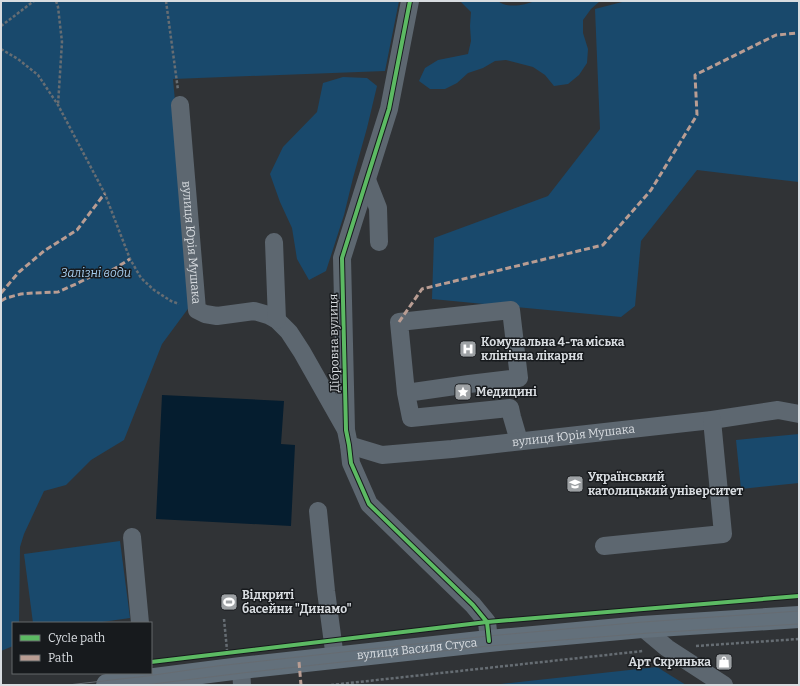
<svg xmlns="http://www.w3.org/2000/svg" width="800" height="686" viewBox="0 0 800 686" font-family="Bitter,serif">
<rect width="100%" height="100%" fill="#303336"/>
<g fill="#19496c">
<path d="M1,1H399L385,71L173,79L193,302L162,344L124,440L91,460L66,485L44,491L24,534L20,547L19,623H13V646L1,651Z"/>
<path d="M453,1H498C505,8 525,6 534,1H600L591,9L583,20V33L588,49L587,63L579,75L568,84L554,86L545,75L533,67L506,60L495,61L483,68L468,73L457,83L445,89H430L419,81L425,68L438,60L468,54L471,41L470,26L471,12L461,2Z"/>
<path d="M626,1H799V182L697,170L641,241L635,306L621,317L432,299L434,238L548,196L600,129L595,9Z"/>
<path d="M343,77L367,78L377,86L367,128L353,178L344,215L326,271L309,280L297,259L292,228L280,202L270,174L283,147L317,112L323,83Z"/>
<path d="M799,434V483L741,489L736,440Z"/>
<path d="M120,541L130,618L95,623H33L24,554Z"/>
<path d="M657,667L686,685H491Z"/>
</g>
<path fill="#051d2f" d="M162,395L284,401L281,444L295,445L291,526L156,519Z"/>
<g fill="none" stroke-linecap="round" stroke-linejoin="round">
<g stroke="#666d73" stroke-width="2.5" stroke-dasharray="3 2" stroke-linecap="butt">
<path d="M56,1L58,7L62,42L58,105"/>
<path d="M166,1L178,90"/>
<path d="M1,26L34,1"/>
<path d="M1,49L18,59L38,75L58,105L105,194L130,259L141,278L154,290L171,301L179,304"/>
<path d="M224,619L227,650"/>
<path d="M696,646L799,639"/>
<path d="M331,685L643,651"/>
</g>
<g stroke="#5d6770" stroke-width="18">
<path d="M410,1L389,109L342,258L346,430L349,445L351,463L369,504L473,605L487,622L489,641"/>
<path id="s1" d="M180,105L197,310L205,314L217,316L254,311L268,315L277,320L289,332L302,352L345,428"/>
<path d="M367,180L378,208L379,242"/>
<path d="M274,242L277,320"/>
<path d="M406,393L399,322L511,310L519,378L469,384L406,393L411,418L510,408L512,417L519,441"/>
<path id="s2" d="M349,445L382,455L452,449L712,420L778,410L799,414"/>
<path d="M318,511L326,591L335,658"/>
<path d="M132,537L140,623"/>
<path d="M604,546L723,534L712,420"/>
<path d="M642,627L667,648L724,685"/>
<path d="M241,668L242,685"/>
</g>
<path stroke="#63707b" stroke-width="22" id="s3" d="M107,685L241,668L489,641L642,627L799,617"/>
<g stroke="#666c72" stroke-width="1">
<path d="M68,685L147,676L217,666L488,636L643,622L799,611"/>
<path d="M145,685L242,673L488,646L649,633L799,624"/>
</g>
<g stroke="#b99d93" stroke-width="3" stroke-dasharray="6 3" stroke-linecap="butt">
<path d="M1,293L19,272L44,251L77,230L102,197L105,194"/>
<path d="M1,301L6,298L21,294L34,293L58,292L76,284L94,275L114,269L130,259"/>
<path d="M399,322L422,289L603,245L651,190L697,115L695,75L776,35L799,33"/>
<path d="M299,662L301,685"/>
</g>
<g stroke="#171a1d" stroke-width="6">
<g id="cycleway">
<path d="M410,1L389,109L342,258L346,430L349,445L351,463L369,504L473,605L487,622L489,641"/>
<path d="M151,662L487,622L799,596"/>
</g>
</g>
<use href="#cycleway" stroke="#5cba63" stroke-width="4"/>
</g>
<defs>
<g id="hospital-square" transform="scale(0.9)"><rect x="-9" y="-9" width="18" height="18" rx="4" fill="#9da1a4" stroke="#171a1d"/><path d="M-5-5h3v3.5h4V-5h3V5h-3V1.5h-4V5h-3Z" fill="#fff"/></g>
<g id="sight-square" transform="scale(0.9)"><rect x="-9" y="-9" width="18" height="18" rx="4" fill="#9da1a4" stroke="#171a1d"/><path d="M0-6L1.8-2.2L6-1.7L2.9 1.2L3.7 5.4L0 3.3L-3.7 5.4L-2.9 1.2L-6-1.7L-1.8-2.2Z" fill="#fff"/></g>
<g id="university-square" transform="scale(0.9)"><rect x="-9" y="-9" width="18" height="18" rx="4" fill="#9da1a4" stroke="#171a1d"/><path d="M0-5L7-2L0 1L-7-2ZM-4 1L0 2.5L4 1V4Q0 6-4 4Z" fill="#fff"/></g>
<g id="stadium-square" transform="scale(0.9)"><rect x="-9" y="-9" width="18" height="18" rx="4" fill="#9da1a4" stroke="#171a1d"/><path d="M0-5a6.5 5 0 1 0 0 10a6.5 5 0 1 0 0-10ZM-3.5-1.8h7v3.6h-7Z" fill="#fff"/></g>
<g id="shop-square" transform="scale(0.9)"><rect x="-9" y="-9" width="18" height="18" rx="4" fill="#9da1a4" stroke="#171a1d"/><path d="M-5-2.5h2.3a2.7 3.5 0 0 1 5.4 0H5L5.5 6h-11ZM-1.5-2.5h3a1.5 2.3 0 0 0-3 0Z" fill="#fff"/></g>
</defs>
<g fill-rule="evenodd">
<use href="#hospital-square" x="468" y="349"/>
<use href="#sight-square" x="463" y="392"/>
<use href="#university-square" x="575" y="484"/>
<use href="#stadium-square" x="229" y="602"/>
<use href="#shop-square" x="724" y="662"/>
</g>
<g text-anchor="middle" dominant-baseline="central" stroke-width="3" stroke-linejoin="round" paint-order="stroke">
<g font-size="12" fill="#d8dce0" stroke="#171a1d">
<text stroke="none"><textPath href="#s1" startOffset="138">вулиця Юрія Мушака</textPath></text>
<text transform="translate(334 343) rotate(-91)">Дібровна вулиця</text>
<text stroke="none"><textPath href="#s2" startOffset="227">вулиця Юрія Мушака</textPath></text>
<text stroke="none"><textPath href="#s3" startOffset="312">вулиця Василя Стуса</textPath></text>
</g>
<g font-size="12" font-style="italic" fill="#a4cbec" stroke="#171a1d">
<text x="96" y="273">Залізні води</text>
</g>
<g font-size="12" font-weight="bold" fill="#d8dce0" stroke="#171a1d" text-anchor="start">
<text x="481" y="342">Комунальна 4-та міська<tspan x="481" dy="14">клінічна лікарня</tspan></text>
<text x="476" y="392">Медицині</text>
<text x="588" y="477">Український<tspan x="588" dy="14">католицький університет</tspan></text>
<text x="242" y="595">Відкриті<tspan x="242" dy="14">басейни "Динамо"</tspan></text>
<text x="711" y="662" text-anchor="end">Арт Скринька</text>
</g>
</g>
<rect width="800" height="686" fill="none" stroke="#d8dce0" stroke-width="4"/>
<rect x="12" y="622" width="140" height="52" fill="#171a1d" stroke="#64686b"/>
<rect x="20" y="635" width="20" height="6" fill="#5cba63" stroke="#64686b"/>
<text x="48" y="642" font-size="12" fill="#d8dce0">Cycle path</text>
<rect x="20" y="655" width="20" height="6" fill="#b99d93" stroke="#64686b"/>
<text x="48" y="662" font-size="12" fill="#d8dce0">Path</text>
</svg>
